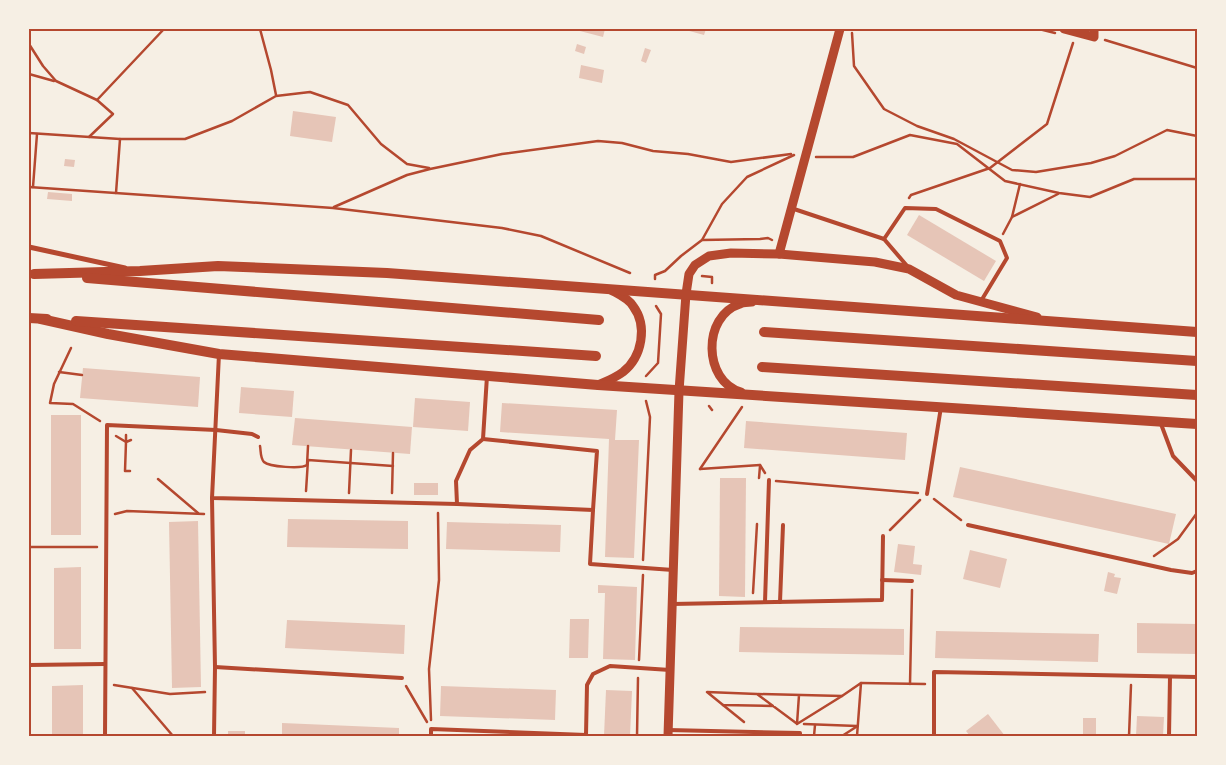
<svg xmlns="http://www.w3.org/2000/svg" width="1226" height="765" viewBox="0 0 1226 765" font-family="'PT Sans',sans-serif">
<rect width="100%" height="100%" fill="#f6efe4"/>
<g fill="#e6c5b7">
<path d="M577,29H605L603,37L576,30Z"/>
<path d="M682,29H706L704,35Z"/>
<path d="M577,44L586,47L584,54L575,51Z"/>
<path d="M645,48L651,50L646,63L641,61Z"/>
<path d="M581,65L604,70L602,83L579,78Z"/>
<path d="M293,111L336,117L332,142L290,136Z"/>
<path d="M65,159L75,160L74,167L64,166Z"/>
<path d="M48,192L72,194V201L47,199Z"/>
<path d="M919,215L996,261L984,281L907,235Z"/>
<path d="M83,368L200,377L198,407L80,398Z"/>
<path d="M241,387L294,391L292,417L239,413Z"/>
<path d="M415,398L470,402L468,431L413,427Z"/>
<path d="M502,403L617,410L615,440H639L634,558L605,557L609,439L500,432Z"/>
<rect x="51" y="415" width="30" height="120"/>
<path d="M295,418L412,427L410,454L292,445Z"/>
<path d="M746,421L907,433L905,460L744,448Z"/>
<path d="M960,467L1176,514L1169,544L953,497Z"/>
<path d="M720,478H746L745,597L719,596Z"/>
<rect x="414" y="483" width="24" height="12"/>
<path d="M288,519L408,521V549L287,547Z"/>
<path d="M198,521L201,687L172,688L169,522Z"/>
<path d="M447,522L561,525L560,552L446,549Z"/>
<path d="M898,544L915,546L913,564L922,565L921,575L894,572Z"/>
<path d="M970,550L1007,559L1000,588L963,579Z"/>
<path d="M81,567V649H54V568Z"/>
<path d="M1108,572L1115,574L1114,577L1121,578L1117,594L1104,591Z"/>
<path d="M598,585L637,587L635,660L603,659L605,593H598Z"/>
<path d="M570,619H589L588,658H569Z"/>
<path d="M287,620L405,625L404,654L285,648Z"/>
<path d="M1137,623L1197,624V654L1137,653Z"/>
<path d="M740,627L904,629V655L739,652Z"/>
<path d="M936,631L1099,634L1098,662L935,658Z"/>
<path d="M83,685V736H52V686Z"/>
<path d="M441,686L556,690L555,720L440,716Z"/>
<path d="M606,690L632,691L630,736H604Z"/>
<path d="M988,714L1005,736H970L966,731Z"/>
<path d="M1137,716L1164,717L1163,736H1136Z"/>
<rect x="1083" y="718" width="13" height="18"/>
<path d="M282,723L399,728V736H282Z"/>
<rect x="228" y="731" width="17" height="5"/>
</g>
<g fill="none" stroke-linecap="round" stroke-linejoin="round">
<g stroke="#b5482f" stroke-width="2.5">
<path d="M260,29L271,70L276,95"/>
<path d="M1039,29L1055,33"/>
<path d="M852,33L854,66L884,109L917,126L954,139L1012,170L1036,172L1091,163L1115,156L1167,130L1197,136"/>
<path d="M1105,40L1197,68"/>
<path d="M29,44L43,66L56,81L97,100L113,114L89,137"/>
<path d="M29,74L54,81"/>
<path d="M97,100L164,29"/>
<path d="M29,133L120,139H185L232,121L276,96L310,92L348,105L381,144L407,164L429,168"/>
<path d="M816,157H853L910,135L957,144L1005,181L1059,193L1090,197L1134,179H1197"/>
<path d="M29,187L333,208L502,228L541,236L630,273"/>
<path d="M33,187L37,134"/>
<path d="M116,193L120,139"/>
<path d="M909,198L911,195L990,168L1047,124L1073,43"/>
<path d="M334,207L407,175L430,169L502,154L598,141L622,143L653,151L688,154L731,162L791,154"/>
<path d="M1012,217L1058,194"/>
<path d="M1003,234L1012,217L1020,184"/>
<path d="M702,240L722,204L747,177L794,155"/>
<path d="M702,276L712,277V283"/>
<path d="M655,279V275L665,271L681,256L702,240L760,239L768,238L772,240"/>
<path d="M71,348L54,384L50,403L73,404L100,421"/>
<path d="M59,372L82,375"/>
<path d="M646,376L658,363L661,314L656,306"/>
<path d="M709,406L712,410"/>
<path d="M126,435V442L131,440"/>
<path d="M116,436L126,442L125,471H130"/>
<path d="M260,446C261,451 260,458 264,462C269,467 302,469 307,465L308,446"/>
<path d="M760,465L765,473"/>
<path d="M700,469L742,407"/>
<path d="M700,469L760,465"/>
<path d="M759,478L760,466"/>
<path d="M158,479L198,513"/>
<path d="M776,481L918,493"/>
<path d="M306,491L308,460L393,466"/>
<path d="M349,493L351,450"/>
<path d="M392,493L393,453"/>
<path d="M934,499L961,520"/>
<path d="M115,514L127,511L204,514"/>
<path d="M890,530L920,500"/>
<path d="M29,547H97"/>
<path d="M1154,556L1178,539L1197,513"/>
<path d="M643,560L650,417L646,401"/>
<path d="M753,593L757,524"/>
<path d="M639,660L643,575"/>
<path d="M861,683L925,684"/>
<path d="M910,684L912,590"/>
<path d="M114,685L170,694L205,692"/>
<path d="M406,686L427,722"/>
<path d="M132,688L173,736"/>
<path d="M758,694L842,696L797,724L799,695"/>
<path d="M842,696L861,683L857,736"/>
<path d="M723,705L744,722"/>
<path d="M773,706L723,705L707,692L757,694L796,723"/>
<path d="M431,720L429,669L439,580L438,513"/>
<path d="M804,724L857,726"/>
<path d="M637,736L638,678"/>
<path d="M814,736L815,725"/>
<path d="M842,736L856,727"/>
<path d="M1129,736L1131,685"/>
</g>
<g stroke="#b5482f" stroke-width="4">
<path d="M791,208L884,239L908,267"/>
<path d="M884,239L905,208L936,209L1000,241L1007,258L981,301"/>
<path d="M219,354L212,498L457,504L593,510L590,564L673,570"/>
<path d="M1161,424L1173,456L1197,481"/>
<path d="M483,439L597,451L593,510"/>
<path d="M927,494L941,407"/>
<path d="M212,498L215,667L214,736"/>
<path d="M457,504L456,481L470,450L483,439L487,376"/>
<path d="M968,525L1171,570L1192,573L1197,571"/>
<path d="M882,580L912,581"/>
<path d="M765,602L769,480"/>
<path d="M780,602L783,525"/>
<path d="M672,604L882,600L883,536"/>
<path d="M29,665L105,664"/>
<path d="M215,667L402,678"/>
<path d="M668,730L800,733V736"/>
<path d="M105,736L107,425L216,430L252,434L258,437"/>
<path d="M431,736V729L586,735L587,685L593,674L610,666L670,670"/>
<path d="M934,736V672L1197,677"/>
<path d="M1169,736L1170,677"/>
</g>
<path stroke="#b5482f" stroke-width="5" d="M29,247L125,268"/>
<g stroke="#b5482f" stroke-width="9">
<path d="M1064,29L1094,37V29"/>
<path d="M779,254L840,29"/>
<path d="M598,385C607,381 615,378 623,372C642,357 648,326 633,306C628,298 618,294 611,290"/>
<path d="M741,392C703,381 702,316 740,304C744,302 748,302 752,302"/>
<path d="M668,736L679,391L686,294L689,274L695,265L709,256L731,253L779,254L875,262L909,269L956,295L1037,317"/>
</g>
<g stroke="#b5482f" stroke-width="10">
<path d="M34,274L140,271L218,266L387,273L1197,332"/>
<path d="M87,278L599,320"/>
<path d="M29,318L47,319"/>
<path d="M41,319L108,334L219,354L598,385L1197,424"/>
<path d="M76,321L596,356"/>
<path d="M764,332L1197,361"/>
<path d="M762,367L1197,395"/>
</g>
</g>
<rect width="1226" height="765" fill="none" stroke="#f6efe4" stroke-width="60"/>
<rect x="30" y="30" width="1166" height="705" fill="none" stroke="#b5482f" stroke-width="2"/>
</svg>
